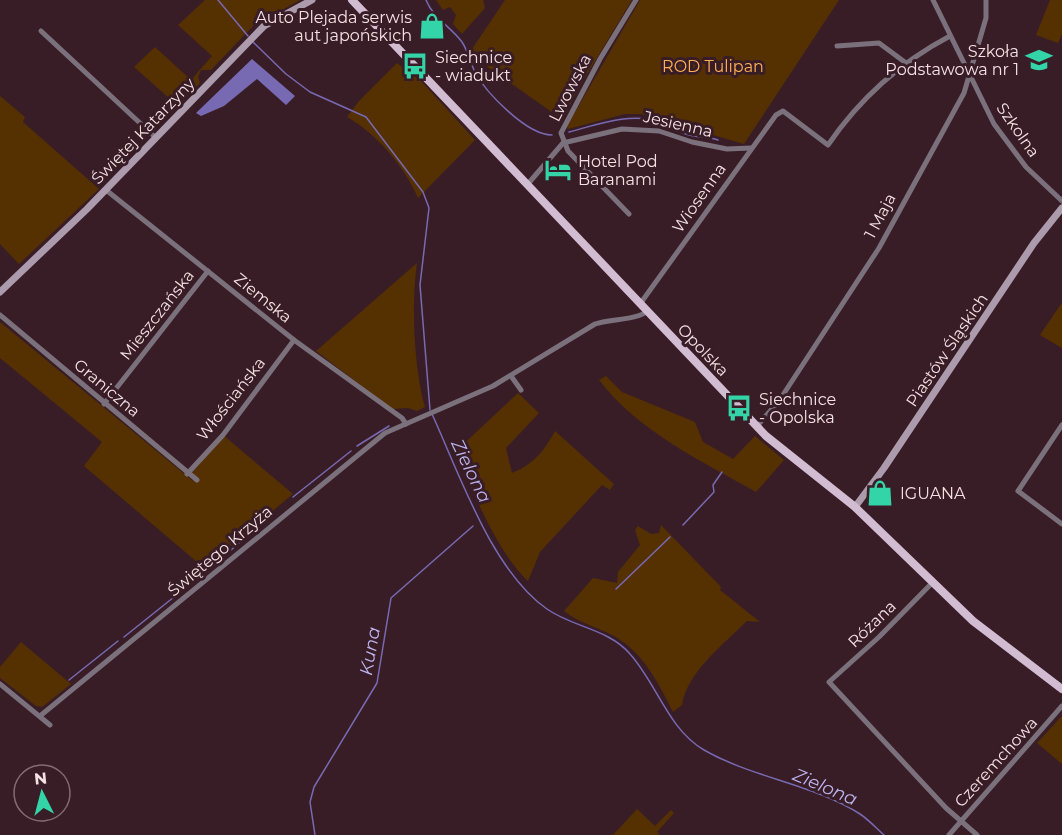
<svg xmlns="http://www.w3.org/2000/svg" width="1062" height="835" viewBox="0 0 1062 835" font-family="Montserrat,sans-serif">
<rect width="100%" height="100%" fill="#391d26"/>
<g fill="#553000">
<path d="M205,0H300L253,26L211,70H201L198,77L200,83L178,106L134,67L155,47L191,80L212,56L178,25Z"/>
<path d="M436,0H483L485,8L462,34L453,24L456,15L450,7L443,10Z"/>
<path d="M505,0H632L577,91L563,120L472,56L470,52Z"/>
<path d="M640,0H839L744,144L641,114H625L568,129L567,126Z"/>
<path d="M1050,0H1062V34L1058,43L1036,35Z"/>
<path d="M397,63L422,82L475,140L418,198C405,167 376,133 347,117L359,101Z"/>
<path d="M0,96L25,117L23,122L99,189L19,264L0,244Z"/>
<path d="M417,263C411,302 414,369 425,407L417,411L408,408L392,409L316,351Z"/>
<path d="M1061,304L1062,305V348L1040,335Z"/>
<path d="M0,322L193,481L192,473L223,435L293,494L204,568L84,466L102,442L0,358Z"/>
<path d="M606,376L622,392L695,422L703,442L733,459L755,436L784,460L756,492C700,460 639,432 599,380Z"/>
<path d="M518,393L539,413L506,448L512,473C534,464 544,451 555,431L614,484L610,490L602,485L540,552L528,581C496,551 474,492 455,452Z"/>
<path d="M661,525L721,587L720,590L760,622L747,621C724,644 687,672 682,705L673,712C659,684 643,652 614,636C597,627 579,623 564,611L593,578L617,583L618,572L640,545L635,530L638,526L651,534L659,533Z"/>
<path d="M21,642L71,684L42,707L36,706L0,678V667Z"/>
<path d="M1062,716V764L1037,743Z"/>
<path d="M637,809L655,826L671,810L674,813L657,832L660,835H613Z"/>
</g>
<path fill="#776ab3" d="M252,59L295,96L286,105L257,79L224,106L201,116L196,113Z"/>
<g fill="none" stroke-linecap="round" stroke-linejoin="round">
<g stroke="#776ab3" stroke-width="1.5">
<path d="M218,0L248,36"/>
<path d="M426,0C433,18 451,27 462,42C468,51 470,62 475,72C486,93 527,135 552,135"/>
<path d="M253,42L286,74L310,92L366,117L423,192L429,208L420,285L430,410"/>
<path d="M569,132C599,124 630,112 661,122C670,124 677,131 686,134C697,138 707,136 718,140"/>
<path d="M432,414C459,473 492,571 547,609C572,627 609,629 630,654C657,684 668,729 704,750C753,778 813,784 860,814C869,820 876,828 884,835"/>
<path d="M357,446L389,426"/>
<path d="M293,497L351,451"/>
<path d="M683,525L714,492L713,485L722,472"/>
<path d="M215,564L239,543"/>
<path d="M616,589L670,537"/>
<path d="M124,637L209,569"/>
<path d="M69,680L118,641"/>
<path d="M315,835L310,802L314,787L377,683L391,598L473,526"/>
</g>
<g stroke="#7b717c" stroke-width="5">
<path d="M933,0L994,124L1026,167L1062,201"/>
<path d="M41,31L156,138"/>
<path d="M837,46L879,43L906,63"/>
<path d="M527,185L563,143L622,129L659,131L692,142L727,149L751,148"/>
<path d="M106,190L294,340L402,418L406,424"/>
<path d="M629,214L568,151L561,133L600,59L636,0"/>
<path d="M640,304L776,115L783,111L828,145C860,98 899,63 950,36"/>
<path d="M0,315L197,480"/>
<path d="M511,376L521,390"/>
<path d="M104,404L208,271"/>
<path d="M1062,425L1018,491L1062,524"/>
<path d="M757,426L779,401L879,248L964,93L986,18V0"/>
<path d="M187,474L223,435L294,340"/>
<path d="M932,583L879,637L829,682L946,808L977,835"/>
<path d="M0,684L50,725"/>
<path d="M40,716L385,433L493,386L595,324C609,319 638,320 647,311"/>
<path d="M949,835L1062,706"/>
</g>
<g stroke="#ab9bac" stroke-width="7">
<path d="M0,292L87,209L264,26L312,0"/>
<path d="M855,507L884,468L1034,243L1062,208"/>
</g>
<path stroke="#d1bcd2" stroke-width="8" d="M352,0L766,436L855,507L973,621L1062,689"/>
</g>
<defs>
<g id="shop-bare" transform="scale(2.07)"><path d="M-5-2.5h2.3a2.7 3.5 0 0 1 5.4 0H5L5.5 6h-11ZM-1.5-2.5h3a1.5 2.3 0 0 0-3 0Z" fill="#33d4a8" stroke="#391d26" stroke-width="2.5" paint-order="stroke"/></g>
<g id="school-bare" transform="scale(2.07)"><path d="M0-5L7-2L0 1L-7-2ZM-4 1L0 2.5L4 1V4Q0 6-4 4Z" fill="#33d4a8" stroke="#391d26" stroke-width="2.5" paint-order="stroke"/></g>
<g id="bus-bare" transform="scale(2.07)"><path d="M-5-6H5V4H4V6H2V4H-2V6H-4V4H-5ZM-3.5-4V0h7V-4ZM-3.5 1.2v1.5H-2V1.2ZM2 1.2v1.5H3.5V1.2Z" fill="#33d4a8" stroke="#391d26" stroke-width="2.5" paint-order="stroke"/></g>
<g id="hotel-bare" transform="scale(2.07)"><path d="M-6-4.5h1.5V1H6V5H4.5V3h-9V5H-6ZM-4 0a1.8 1.8 0 1 1 3.6 0ZM.5 0V-2.5h3Q6-2.5 6 0Z" fill="#33d4a8" stroke="#391d26" stroke-width="2.5" paint-order="stroke"/></g>
</defs>
<g fill-rule="evenodd">
<use href="#shop-bare" x="432" y="26"/>
<use href="#school-bare" x="1039" y="60"/>
<use href="#bus-bare" x="415" y="66"/>
<use href="#hotel-bare" x="558" y="170"/>
<use href="#bus-bare" x="739" y="408"/>
<use href="#shop-bare" x="880" y="493"/>
</g>
<g text-anchor="middle" dominant-baseline="central" stroke-width="6" stroke-linejoin="round" paint-order="stroke">
<g font-size="16" fill="#f4e1e6" stroke="#391d26" text-anchor="start">
<text x="412" y="17" text-anchor="end">Auto Plejada serwis<tspan x="412" dy="18">aut japońskich</tspan></text>
<text x="1019" y="51" text-anchor="end">Szkoła<tspan x="1019" dy="18">Podstawowa nr 1</tspan></text>
<text x="435" y="57">Siechnice<tspan x="435" dy="18">- wiadukt</tspan></text>
<text x="578" y="161">Hotel Pod<tspan x="578" dy="18">Baranami</tspan></text>
<text x="759" y="399">Siechnice<tspan x="759" dy="18">- Opolska</tspan></text>
<text x="900" y="493">IGUANA</text>
</g>
<g font-size="16" fill="#ffaf55" stroke="#391d26">
<text x="713" y="66">ROD Tulipan</text>
</g>
<g font-size="16" fill="#f4e1e6" stroke="#391d26">
<text transform="translate(570 88) rotate(-63)">Lwowska</text>
<text transform="translate(678 124) rotate(13)">Jesienna</text>
<text transform="translate(1018 130) rotate(55)">Szkolna</text>
<text transform="translate(143 131) rotate(-46)">Świętej Katarzyny</text>
<text transform="translate(699 198) rotate(-55)">Wiosenna</text>
<text transform="translate(880 216) rotate(-62)">1 Maja</text>
<text transform="translate(263 298) rotate(39)">Ziemska</text>
<text transform="translate(157 315) rotate(-52)">Mieszczańska</text>
<text transform="translate(703 350) rotate(46)">Opolska</text>
<text transform="translate(947 350) rotate(-56)">Piastów Śląskich</text>
<text transform="translate(107 388) rotate(40)">Graniczna</text>
<text transform="translate(231 399) rotate(-52)">Włościańska</text>
<text transform="translate(220 551) rotate(-40)">Świętego Krzyża</text>
<text transform="translate(872 624) rotate(-44)">Różana</text>
<text transform="translate(996 762) rotate(-48)">Czeremchowa</text>
</g>
<g font-size="18" font-style="italic" fill="#bdb5f1" stroke="#391d26">
<text transform="translate(471 471) rotate(64)">Zielona</text>
<text transform="translate(370 651) rotate(-80)">Kuna</text>
<text transform="translate(825 787) rotate(23)">Zielona</text>
</g>
</g>
<g transform="translate(42 793) rotate(354)"><circle r="28" fill="#391d26" stroke="#846b73" stroke-width="1.5"/>
<path d="M0-4.5L10 22L0 15L-10 22Z" fill="#33d4a8"/>
<text y="-9" font-size="16" font-weight="bold" text-anchor="middle" fill="#f4e1e6">N</text>
</g>
</svg>
